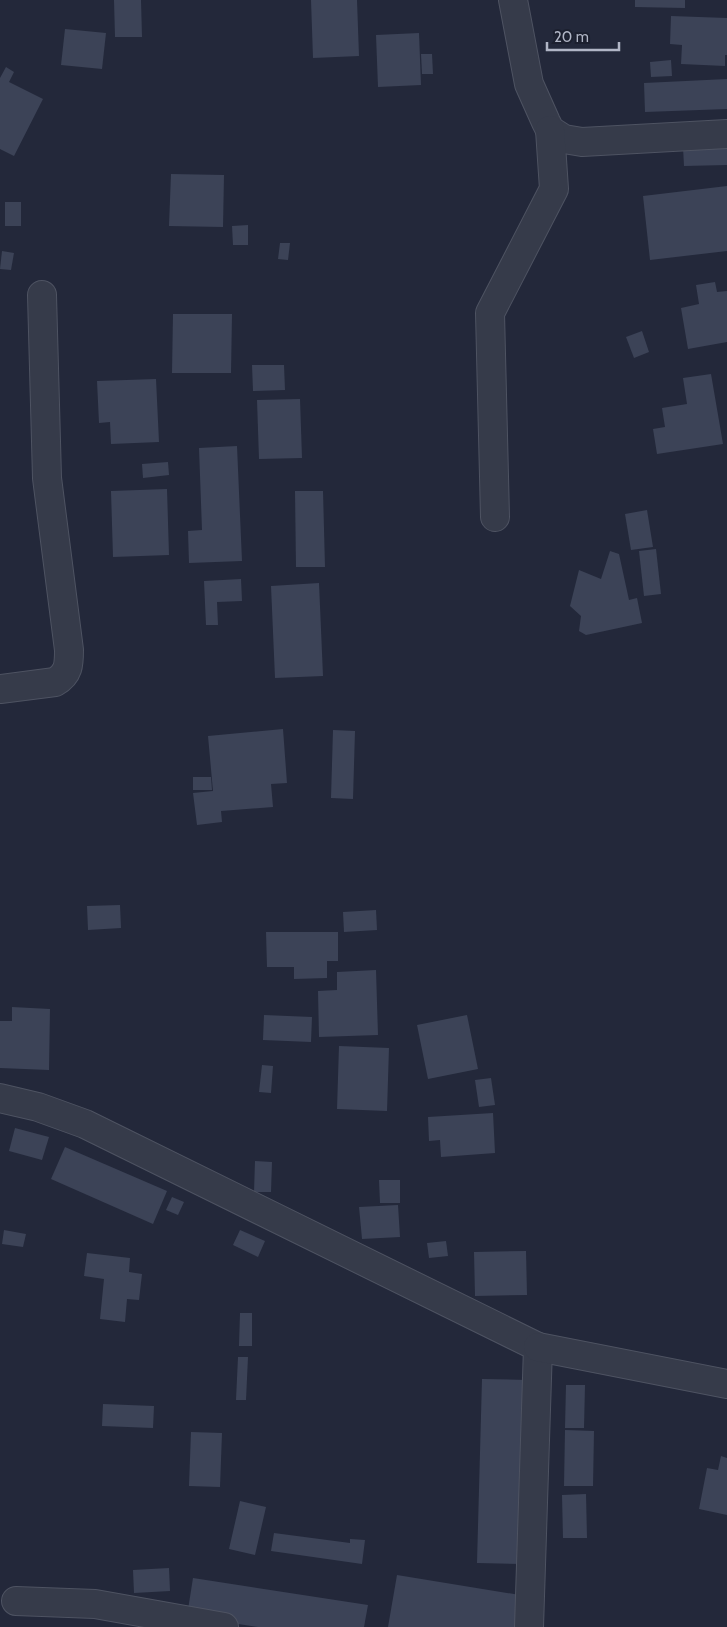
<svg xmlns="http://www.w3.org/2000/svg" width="727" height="1627" viewBox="0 0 727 1627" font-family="Cabin,sans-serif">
<rect width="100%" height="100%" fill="#23283a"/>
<g fill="#3c4357">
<path d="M114,0H141L142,37H115Z"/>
<path d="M311,0H357L359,56L313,58Z"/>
<path d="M635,0H685V8L635,7Z"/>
<path d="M671,16L727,18V55H725V66L681,64L682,45L670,44Z"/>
<path d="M65,29L106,33L102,69L61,65Z"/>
<path d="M419,33L421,85L378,87L376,35Z"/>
<path d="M421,54H432L433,74H422Z"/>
<path d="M671,60L672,76L651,77L650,62Z"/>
<path d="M6,67L14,72L9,82L43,99L14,156L0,149V78Z"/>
<path d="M727,79V109L645,112L644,83Z"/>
<path d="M727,145V165L684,166L683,147Z"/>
<path d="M171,174L224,175L223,227L169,226Z"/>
<path d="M727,186V251L650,260L643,196Z"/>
<rect x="5" y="202" width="16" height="24"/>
<path d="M248,225V245H233L232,226Z"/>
<path d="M280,243H290L288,260L278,259Z"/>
<path d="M2,251L14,253L11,270L0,269Z"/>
<path d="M715,282L717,292L727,291V342L688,349L681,308L699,304L696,285Z"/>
<path d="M173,314H232L231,373H172Z"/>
<path d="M642,331L649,352L634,358L626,337Z"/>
<path d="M252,365H284L285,390L253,391Z"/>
<path d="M711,374L723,444L657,454L653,429L665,427L662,408L687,404L683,378Z"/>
<path d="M156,379L159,442L111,444L110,422L99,423L97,381Z"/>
<path d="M300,399L302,458L259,459L257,400Z"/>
<path d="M237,446L242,561L189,563L188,531L202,530L199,448Z"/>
<path d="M168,462L169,475L143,478L142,464Z"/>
<path d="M167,489L169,555L113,557L111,491Z"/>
<path d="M295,491H323L325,567H296Z"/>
<path d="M647,510L653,547L631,550L625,514Z"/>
<path d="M656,549L661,594L644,596L639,551Z"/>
<path d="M610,551L619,554L629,600L637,598L642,623L586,635L579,631L581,616L570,606L579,570L601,579Z"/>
<path d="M241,579L242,601L217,602L218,625H206L204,581Z"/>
<path d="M319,583L323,676L275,678L271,586Z"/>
<path d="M283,729L287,783L271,784L273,807L221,811L222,822L197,825L193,793L213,791L208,736Z"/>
<path d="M333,730L355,731L353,799L331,798Z"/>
<path d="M193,777H211L212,790H193Z"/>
<path d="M120,905L121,928L88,930L87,906Z"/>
<path d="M376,910L377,930L344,932L343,912Z"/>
<path d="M266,932H338V961H327V978L294,979V967H267Z"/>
<path d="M376,970L378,1035L319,1037L318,991L337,990V972Z"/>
<path d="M12,1007L50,1009L49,1070L0,1068V1021H12Z"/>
<path d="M264,1015L312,1017L311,1042L263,1040Z"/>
<path d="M467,1015L478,1069L428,1079L417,1025Z"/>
<path d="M339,1046L389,1048L387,1111L337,1109Z"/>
<path d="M262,1065L273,1066L271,1093L259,1092Z"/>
<path d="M491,1078L495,1105L479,1107L475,1080Z"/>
<path d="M493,1113L495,1153L441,1157L440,1140L429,1141L428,1117Z"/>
<path d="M15,1128L49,1137L42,1160L9,1151Z"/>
<path d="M65,1147L167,1191L153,1224L51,1179Z"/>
<path d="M255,1161L272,1162L271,1192H254Z"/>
<path d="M379,1180H400V1203H380Z"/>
<path d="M172,1197L184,1202L178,1215L166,1210Z"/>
<path d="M398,1205L400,1237L362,1239L359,1207Z"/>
<path d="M4,1230L26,1234L23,1247L2,1244Z"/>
<path d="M240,1230L265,1241L258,1257L233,1245Z"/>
<path d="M446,1241L448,1256L429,1258L427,1243Z"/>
<path d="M526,1251L527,1295L475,1296L474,1252Z"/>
<path d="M87,1253L130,1258L129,1272L142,1274L139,1300L127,1299L125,1322L100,1319L104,1279L84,1276Z"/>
<path d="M240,1313H252V1346H239Z"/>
<path d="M238,1357H248L246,1400H236Z"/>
<path d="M482,1379L527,1380L523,1564L477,1563Z"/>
<path d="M566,1385H585L584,1428H565Z"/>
<path d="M103,1404L154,1406L153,1428L102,1426Z"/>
<path d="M565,1430L594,1431L593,1486H564Z"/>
<path d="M191,1432L222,1433L220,1487L189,1486Z"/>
<path d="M721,1456L727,1458V1515L699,1509L707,1468L718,1470Z"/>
<path d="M586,1494L587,1538H563L562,1495Z"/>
<path d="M240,1501L266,1507L255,1555L229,1549Z"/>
<path d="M274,1533L350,1543V1539L365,1540L362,1564L271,1551Z"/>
<path d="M169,1568L170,1591L134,1593L133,1570Z"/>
<path d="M397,1575L526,1596L521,1627H388Z"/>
<path d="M193,1578L368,1605L364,1627H258L187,1616Z"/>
</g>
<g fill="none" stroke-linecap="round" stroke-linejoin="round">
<g stroke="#4e5362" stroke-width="30">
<g id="minor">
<path d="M513,0L529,84L546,122L550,130L564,139L582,142L727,134"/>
<path d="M495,517L490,313L554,189L550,130"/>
<path d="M0,689L55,682C69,674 69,664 69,650L47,478L42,295"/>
<path d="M0,1098L38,1107L85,1124L538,1347L529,1627"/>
<path d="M538,1347L727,1384"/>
<path d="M16,1601L95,1604L224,1627"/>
</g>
</g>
<use href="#minor" stroke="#363b4a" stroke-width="28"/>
</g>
<path d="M547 42v8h72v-8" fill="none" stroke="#b1b6c6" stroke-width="2.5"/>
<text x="554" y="42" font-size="15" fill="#b1b6c6" stroke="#1c202f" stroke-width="4" paint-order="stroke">20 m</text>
</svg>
